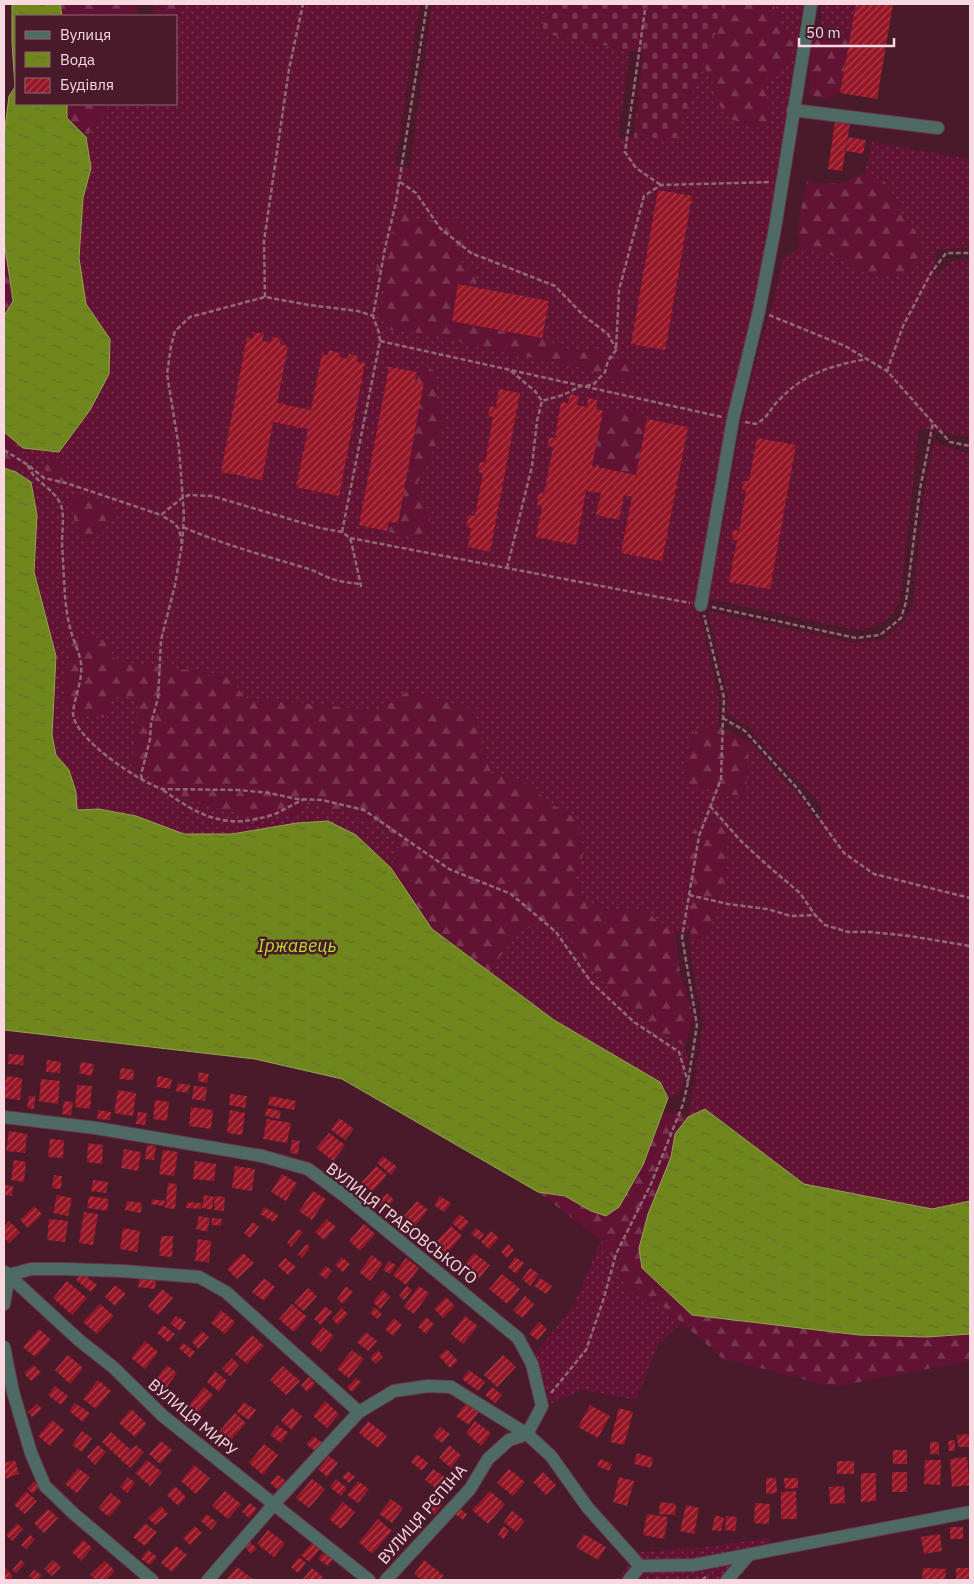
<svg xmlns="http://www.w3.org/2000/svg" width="974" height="1584" viewBox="0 0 974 1584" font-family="'IBM Plex Sans',sans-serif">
<defs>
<pattern id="grass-dots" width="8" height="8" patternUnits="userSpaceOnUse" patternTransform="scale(1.25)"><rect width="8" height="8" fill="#621333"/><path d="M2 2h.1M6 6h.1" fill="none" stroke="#793550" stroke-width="1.8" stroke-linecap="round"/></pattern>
<pattern id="forest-firs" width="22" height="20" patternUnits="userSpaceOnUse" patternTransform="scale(1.25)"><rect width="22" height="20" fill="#621333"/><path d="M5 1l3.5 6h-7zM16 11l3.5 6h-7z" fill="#793550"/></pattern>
<pattern id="cemetery-stones" width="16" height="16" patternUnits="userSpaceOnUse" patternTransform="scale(1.25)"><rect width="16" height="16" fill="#621333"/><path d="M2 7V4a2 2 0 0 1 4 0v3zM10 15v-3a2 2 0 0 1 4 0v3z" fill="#793550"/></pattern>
<pattern id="water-ripples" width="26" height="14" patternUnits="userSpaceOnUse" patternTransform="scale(1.25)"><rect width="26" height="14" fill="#70871e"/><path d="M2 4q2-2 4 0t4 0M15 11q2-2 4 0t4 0" fill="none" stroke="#636e2b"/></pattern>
<pattern id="building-hatch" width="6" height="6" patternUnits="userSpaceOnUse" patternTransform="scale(1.25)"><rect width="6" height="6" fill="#961626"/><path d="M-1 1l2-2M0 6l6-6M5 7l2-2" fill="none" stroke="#ab4250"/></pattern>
</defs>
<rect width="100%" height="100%" fill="#491a2a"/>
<g fill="url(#grass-dots)" fill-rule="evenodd">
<path d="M180,4H420L395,165L410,168L432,4H546L542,33L630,51L618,137L675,138L703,65L712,80L720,106L782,69L780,21L773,4H803L755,312L730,409L696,597L719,699L718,726L695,730L689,750L683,783L746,795L749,741L795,791L820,825L822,806L767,749L749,727L727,714L728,697L708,611L854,643L884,639L906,620L913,602L925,489L934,443L970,454V1201L932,1209L804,1184L705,1109L688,1117L696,1075L703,1021L690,952V931L675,935L649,914L630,908L610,911L584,900L575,880L584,852L576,819L556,807L524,782L491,773L472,709L379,711L245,698L228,675L115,661L106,639L69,642V661L65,684L111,698L124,695L139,700L135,747L128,765L150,777L170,793L291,815L305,802L340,811L384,826L400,842L391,868L356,835L297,823L232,834H184L136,816L99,809L76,811V792L69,770L56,755L52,735L56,656L34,572L37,515L31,482L16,472L23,448L59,452L90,410L109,374L110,339L86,304L79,258L83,198L91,168L86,137L110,104H176V27ZM400,212L418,219H427L466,232L460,261L475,273L458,284L452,321L542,338L569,351L585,350L624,381L583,368L472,345L430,334L389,330L385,286L375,279L377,264L388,260ZM424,382L437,385V403L445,425L418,482L421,501L431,513L388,531L389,522L398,523ZM725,884L708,934L690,931Z"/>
<path d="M822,4H856L850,36L821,24V7Z"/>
<path d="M872,142L970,159V247L936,250L934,278L953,260H970V437L919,428L900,601C890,623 878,626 855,630L709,599L743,415L761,342L772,307L783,260L799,248L825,253L843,260L860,271L890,276L915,230L902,216L896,200L885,182L865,172Z"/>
<path d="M560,927L609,989L649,1026L685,1046L688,1059L681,1091L668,1098L660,1082L554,1020L489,972L521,928Z"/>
<path d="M601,1240L619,1267L625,1289L664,1307L682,1323L658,1345L636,1400L582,1390L550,1404L535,1353L574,1305Z"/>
<path d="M772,1538L737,1580H617L639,1552L699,1548Z"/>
</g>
<g fill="url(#forest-firs)">
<path d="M60,4H135L139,16H62Z"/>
<path d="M154,4H180L176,27V16H153Z"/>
<path d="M726,4H773L780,21L795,48L782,69L763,81L771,120L763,129L738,122L726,116L720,106L712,80L703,65Z"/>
<path d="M821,24L850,36L840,93L825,99L809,95L810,40Z"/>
<path d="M67,104H110L86,137L67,118Z"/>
<path d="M865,172L885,182L896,200L902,216L915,230L924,257L909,271L890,276L860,271L843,260L825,253L799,248L797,230L807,180C828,187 847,184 865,172Z"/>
<path d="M400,212L418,219L455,222L466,232L460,261L475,273L477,288L458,285L452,321L542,338L569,351H599L629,363L636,380L624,381L583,368L472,345L430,334L389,330L380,316L385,286L375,279L377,264L388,260Z"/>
<path d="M4,240L13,301L4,316Z"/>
<path d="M421,364L433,370L437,385V403L445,425L418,482L421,501L431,513L429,528L417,539L387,531L389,522L398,523L424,383L415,381L417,372Z"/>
<path d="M636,409L647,419L636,475L592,466L603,411Z"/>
<path d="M4,432L23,448L16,472L4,468Z"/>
<path d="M46,459L56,461L68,468L63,486L49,485L44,464Z"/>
<path d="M83,496L112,507L114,514L102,533L86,544L75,523L70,497Z"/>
<path d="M86,636L106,639L115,661L228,675L245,698L379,711L408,691L472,709L491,773L524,782L556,807L576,819L584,852L575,880L584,900L610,911L630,908L649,914L675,935L680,972L694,1017L685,1046L649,1026L609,989L560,927L521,928L489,972L432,929L391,868L400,842L384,826L340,811L305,803L291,815L242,814L206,806L170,793L150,777L128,765L135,747L139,700L124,695L111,698L107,718L68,712L65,684L69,661V642Z"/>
<path d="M718,726L749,741L746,795H721L683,783L689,750L696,729Z"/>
<path d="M718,818L728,836L725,884L708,934L697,942L690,931L684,878L694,829Z"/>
<path d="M662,1113H683L688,1117L675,1134L671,1157L648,1214L639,1248L859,1335L927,1337L970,1334V1361L833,1387L722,1358L664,1307L625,1289L619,1267L601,1240L538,1192L565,1196L591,1211L619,1207L643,1165Z"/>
</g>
<path fill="url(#cemetery-stones)" d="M546,4H726L676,138H634L643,53L542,33Z"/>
<g fill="url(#water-ripples)" stroke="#99a058">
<path d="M12,4H60L62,16H16V104H67V118L86,137L91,168L83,198L79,258L86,304L110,339L109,374L90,410L59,452L23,448L4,432V316L13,301L4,240V136L9,96L15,87L12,42Z"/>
<path d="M4,468L16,472L31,482L37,515L34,572L56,656L52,735L56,755L69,770L76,792L77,810L99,809L136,816L184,834H232L297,823L328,821L356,835L391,868L432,929L554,1020L660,1082L668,1098L643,1165L619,1207L606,1216L591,1211L565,1196L538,1192L342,1079L255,1059L4,1030Z"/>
<path d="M705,1109L804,1184L932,1209L970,1201V1334L927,1337L859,1335L692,1315L642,1268L639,1248L648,1214L671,1157L675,1134L688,1117Z"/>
</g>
<g fill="url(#building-hatch)">
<path d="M856,4H893L877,99L840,93Z"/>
<path d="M835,122L850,124L842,171L828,169Z"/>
<path d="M848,137L866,140L863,154L846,151Z"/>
<path d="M658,190L692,196L665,350L631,344Z"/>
<path d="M458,284L549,301L542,338L452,321Z"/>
<path d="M254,332L264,334L262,341L271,342L272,337L281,338L280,344L288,346L277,403L311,410L322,354L328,355L329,350L340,353L339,357L348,359L349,354L358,356L357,362L365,363L339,496L296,487L308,429L273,422L262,480L221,472L247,337L253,339Z"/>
<path d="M389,367L417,372L415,381L424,382L398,523L389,522L387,531L359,525Z"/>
<path d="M499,389L520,393L490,552L468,547L471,528L466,527L469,515L475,516L483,473L478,472L480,462L485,463L493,417L488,416L490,406L496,407Z"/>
<path d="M570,394L579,396L577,405L587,407L588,398L597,400L596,409L603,411L592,466L636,475L647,419L688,427L662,561L621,553L632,497L624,495L619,520L596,515L601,493L586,491L576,545L536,537L542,506L537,505L539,493L544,494L553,447L548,446L549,437L555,438L561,402L568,403Z"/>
<path d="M757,438L796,445L770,589L729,582L737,540H732L733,530L739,531L746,491L742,490L744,481H749Z"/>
<path d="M9,1054L24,1055L23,1065L8,1064Z"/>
<path d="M47,1060L61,1062L60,1073L46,1072Z"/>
<path d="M81,1062L94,1064L92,1076L79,1073Z"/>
<path d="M121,1068L134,1070L133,1080L119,1079Z"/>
<path d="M199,1072L209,1074L207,1083L198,1081Z"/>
<path d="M6,1076L22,1078L20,1100L4,1098Z"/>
<path d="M158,1076L172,1079L170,1089L156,1087Z"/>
<path d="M41,1079L60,1081L58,1104L39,1101Z"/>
<path d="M178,1083L190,1085L188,1093L176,1091Z"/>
<path d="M77,1085L92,1086L90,1109L75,1107Z"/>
<path d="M194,1086L207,1087L205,1101L192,1099Z"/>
<path d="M118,1090L136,1093L133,1116L114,1113Z"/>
<path d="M230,1094L247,1096L245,1108L229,1105Z"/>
<path d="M29,1096H35L34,1109L27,1108Z"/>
<path d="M270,1096L296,1101L294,1110L268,1105Z"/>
<path d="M155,1100L169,1102L167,1121L153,1119Z"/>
<path d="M64,1101L73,1102L71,1115L62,1114Z"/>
<path d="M191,1107L213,1110L211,1129L189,1126Z"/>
<path d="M267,1108L281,1111L279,1119L265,1116Z"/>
<path d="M98,1110L111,1112L110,1120L97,1119Z"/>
<path d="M230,1110L245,1113L242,1135L227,1133Z"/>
<path d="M138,1112L147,1113L145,1125L136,1124Z"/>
<path d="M339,1118L354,1129L345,1140L331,1130Z"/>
<path d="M267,1119L291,1123L287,1143L263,1139Z"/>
<path d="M9,1131L27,1134L25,1153L6,1151Z"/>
<path d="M329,1133L345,1145L333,1161L316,1148Z"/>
<path d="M50,1139L64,1140L63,1158L48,1157Z"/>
<path d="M292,1140L300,1141L298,1154L290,1153Z"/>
<path d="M88,1143L103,1145L102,1164L87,1162Z"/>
<path d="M147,1145L156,1146L154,1160L145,1159Z"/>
<path d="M124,1149L141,1152L138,1171L121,1168Z"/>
<path d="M163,1150L178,1152L174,1176L159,1174Z"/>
<path d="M383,1156L397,1167L391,1175L377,1163Z"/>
<path d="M14,1160L26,1162L24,1182L11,1180Z"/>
<path d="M195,1161L216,1164L214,1181L193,1179Z"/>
<path d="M235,1166L255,1169L252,1191L232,1188Z"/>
<path d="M376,1166L387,1175L372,1192L361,1183Z"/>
<path d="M282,1174L297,1183L286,1201L271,1192Z"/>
<path d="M54,1175L62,1176L61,1189L52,1188Z"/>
<path d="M93,1180L108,1182L106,1193L91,1191Z"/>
<path d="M168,1183L177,1184L175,1209L165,1208Z"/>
<path d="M4,1185L13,1186L12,1196L4,1195Z"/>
<path d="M313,1191L326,1199L312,1220L299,1211Z"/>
<path d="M387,1193L394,1200L384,1210L377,1203Z"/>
<path d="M57,1195L72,1198L68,1216L53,1213Z"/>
<path d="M204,1195L214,1197L212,1210L202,1208Z"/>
<path d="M89,1196L109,1199L107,1211L87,1208Z"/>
<path d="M215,1196L225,1197L224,1211L214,1210Z"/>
<path d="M440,1196L451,1203L444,1212L434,1205Z"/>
<path d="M152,1199L165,1201L164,1206L151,1204Z"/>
<path d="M127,1201L142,1203L141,1213L125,1210Z"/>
<path d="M417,1201L428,1210L415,1226L404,1216Z"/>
<path d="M187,1202L201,1203V1209L186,1208Z"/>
<path d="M34,1206L42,1214L28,1228L20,1220Z"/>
<path d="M264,1207L278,1215L274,1222L260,1214Z"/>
<path d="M84,1212L98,1214L93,1245L79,1243Z"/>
<path d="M460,1214L469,1222L461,1231L452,1223Z"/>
<path d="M199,1216L210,1218L207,1232L196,1229Z"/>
<path d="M212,1218L222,1219L221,1226L211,1225Z"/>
<path d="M49,1219L68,1221L65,1242L47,1240Z"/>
<path d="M327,1219L336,1227L324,1240L315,1232Z"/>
<path d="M9,1221L20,1232L9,1243L4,1238V1227Z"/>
<path d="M253,1222L259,1227L250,1238L244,1233Z"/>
<path d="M364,1224L375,1234L360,1251L349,1241Z"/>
<path d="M451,1226L462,1236L446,1254L435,1243Z"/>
<path d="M123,1228L140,1231L137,1252L120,1249Z"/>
<path d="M476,1228L484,1234L480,1240L471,1234Z"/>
<path d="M298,1229L303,1232L291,1247L287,1243Z"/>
<path d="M491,1231L499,1238L489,1249L481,1242Z"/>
<path d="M161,1236H173L172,1257L159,1256Z"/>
<path d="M198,1239L211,1241L209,1262L195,1261Z"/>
<path d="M306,1244L310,1247L302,1258L298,1255Z"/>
<path d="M508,1244L514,1250L507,1258L501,1252Z"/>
<path d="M243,1253L254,1263L237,1279L227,1269Z"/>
<path d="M474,1253L490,1265L477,1281L461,1268Z"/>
<path d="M372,1255L383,1264L370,1281L359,1272Z"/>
<path d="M342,1257L350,1264L343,1272L335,1265Z"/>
<path d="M515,1257L524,1263L516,1274L508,1267Z"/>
<path d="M285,1258L296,1267L288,1275L278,1266Z"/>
<path d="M406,1258L419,1268L406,1285L393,1275Z"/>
<path d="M389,1261L396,1265L390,1274L383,1270Z"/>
<path d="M326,1266L332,1271L326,1279L319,1274Z"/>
<path d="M530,1268L539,1274L530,1286L522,1279Z"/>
<path d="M82,1273L97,1285L91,1292L76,1280Z"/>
<path d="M502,1274L520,1289L507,1304L489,1289Z"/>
<path d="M139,1277L156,1279L155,1289L138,1287Z"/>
<path d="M264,1278L275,1287L264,1301L252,1292Z"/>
<path d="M540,1278L552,1286L546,1294L534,1286Z"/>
<path d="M67,1281L87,1298L72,1315L53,1298Z"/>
<path d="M115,1285L126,1294L115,1306L105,1297Z"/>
<path d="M346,1286L353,1292L343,1304L337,1299Z"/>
<path d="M407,1286L412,1290L404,1300L399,1296Z"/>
<path d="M419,1286L429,1293L414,1314L404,1307Z"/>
<path d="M308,1288L317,1296L304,1311L294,1303Z"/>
<path d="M162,1289L173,1298L158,1315L148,1306Z"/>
<path d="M383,1290L390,1297L380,1309L373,1302Z"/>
<path d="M525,1296L534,1304L523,1318L513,1311Z"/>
<path d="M446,1297L455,1306L443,1318L434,1309Z"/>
<path d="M100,1304L114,1316L97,1334L83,1322Z"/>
<path d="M292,1304L307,1317L294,1332L279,1319Z"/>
<path d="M325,1306L332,1312L321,1325L314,1319Z"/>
<path d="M374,1307L382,1314L377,1319L370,1313Z"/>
<path d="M342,1308L348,1314L338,1325L332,1319Z"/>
<path d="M221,1310L235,1322L225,1334L211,1323Z"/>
<path d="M176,1316L186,1322L180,1331L170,1324Z"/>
<path d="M465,1316L478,1326L463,1344L451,1334Z"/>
<path d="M426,1317L434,1324L426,1334L418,1327Z"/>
<path d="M394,1318L402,1325L393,1336L385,1329Z"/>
<path d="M539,1322L547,1329L538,1340L529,1334Z"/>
<path d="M163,1325L175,1334L168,1342L157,1333Z"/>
<path d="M323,1327L334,1336L321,1352L310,1343Z"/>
<path d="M39,1329L51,1340L35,1357L23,1347Z"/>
<path d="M202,1331L209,1337L198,1349L192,1342Z"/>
<path d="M366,1332L377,1341L368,1351L357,1342Z"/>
<path d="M252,1335L264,1346L247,1364L235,1354Z"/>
<path d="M145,1341L158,1352L145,1369L131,1358Z"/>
<path d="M183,1343L195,1352L190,1358L179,1348Z"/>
<path d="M447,1349L458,1361L450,1368L439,1356Z"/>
<path d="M352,1350L364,1359L349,1378L337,1369Z"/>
<path d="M378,1350L383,1357L375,1364L370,1357Z"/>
<path d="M68,1355L83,1368L70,1384L55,1370Z"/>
<path d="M503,1355L516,1367L497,1387L484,1375Z"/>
<path d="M232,1358L239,1365L230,1376L222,1369Z"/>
<path d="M34,1365L41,1373L31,1381L24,1373Z"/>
<path d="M167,1365L177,1373L166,1388L155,1380Z"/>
<path d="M283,1366L300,1381L286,1395L270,1380Z"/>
<path d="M469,1370L485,1382L478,1391L462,1379Z"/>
<path d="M215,1371L227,1381L219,1392L207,1382Z"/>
<path d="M309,1377L315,1384L307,1392L301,1385Z"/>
<path d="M356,1378L361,1382L352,1392L347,1387Z"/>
<path d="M98,1380L111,1391L96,1409L83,1399Z"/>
<path d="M55,1386L68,1396L61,1405L48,1395Z"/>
<path d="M204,1387L213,1395L197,1414L188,1406Z"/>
<path d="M492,1387L502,1395L495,1403L485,1395Z"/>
<path d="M325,1401L339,1414L327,1428L313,1416Z"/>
<path d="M468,1401L480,1410L469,1425L456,1416Z"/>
<path d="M243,1402L256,1410L249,1420L237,1412Z"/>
<path d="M75,1403L90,1413L83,1422L69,1411Z"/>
<path d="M37,1404L42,1409L32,1417L28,1412Z"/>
<path d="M590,1405L610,1416L598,1438L578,1427Z"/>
<path d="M292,1408L302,1416L292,1430L281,1421Z"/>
<path d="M619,1408L633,1412L624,1445L610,1442Z"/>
<path d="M131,1409L147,1424L135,1437L119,1423Z"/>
<path d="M235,1413L246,1423L230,1441L219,1432Z"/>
<path d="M52,1420L64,1430L50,1446L38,1436Z"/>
<path d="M368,1421L387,1436L378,1448L359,1433Z"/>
<path d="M475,1421L491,1433L481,1446L466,1433Z"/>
<path d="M277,1425L288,1432L281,1443L270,1435Z"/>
<path d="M440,1427L450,1434L442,1443L433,1436Z"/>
<path d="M82,1431L92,1438L82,1452L72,1445Z"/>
<path d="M111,1432L131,1450L136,1445L144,1452L130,1468L102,1442Z"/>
<path d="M970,1434V1447H958L957,1435Z"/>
<path d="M314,1436L322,1443L315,1451L306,1444Z"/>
<path d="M955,1440V1451H949L948,1441Z"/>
<path d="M161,1441L172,1450L160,1464L149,1454Z"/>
<rect x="930" y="1442" width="9" height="12"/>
<path d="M264,1444L278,1455L263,1475L249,1463Z"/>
<path d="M98,1445L106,1452L95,1465L87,1457Z"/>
<path d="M449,1445L461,1455L451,1468L439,1458Z"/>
<rect x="893" y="1450" width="14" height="14"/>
<path d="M637,1453L653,1458L651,1468L634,1464Z"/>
<path d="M417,1454L428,1463L422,1471L411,1462Z"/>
<path d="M329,1456L338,1463L327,1477L318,1469Z"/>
<path d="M967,1457L970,1485L952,1487L950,1459Z"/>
<path d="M600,1459L612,1464L609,1471L597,1466Z"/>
<path d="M15,1460L19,1474L4,1479V1463Z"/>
<path d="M147,1460L162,1472L150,1486L135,1473Z"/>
<path d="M925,1460H941L940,1485L924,1484Z"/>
<rect x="837" y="1461" width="17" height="13"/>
<path d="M194,1465L210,1478L196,1494L181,1481Z"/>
<path d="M78,1468L90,1477L77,1493L65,1484Z"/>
<path d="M433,1469L450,1481L441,1492L425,1480Z"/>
<path d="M509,1469L525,1482L513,1496L497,1483Z"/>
<path d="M348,1471L355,1477L349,1483L342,1477Z"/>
<path d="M543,1472L556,1485L546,1495L533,1482Z"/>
<rect x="892" y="1472" width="15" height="20"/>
<path d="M861,1473H876V1501L861,1502Z"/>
<path d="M278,1475L286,1481L278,1490L270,1483Z"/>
<path d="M128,1477L135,1483L127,1493L120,1487Z"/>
<path d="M619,1477L634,1481L627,1506L613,1502Z"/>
<path d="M766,1478H776L777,1493L766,1494Z"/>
<path d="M784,1478H798V1488L785,1489Z"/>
<path d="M312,1479L325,1489L309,1508L296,1498Z"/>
<path d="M336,1479L347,1488L341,1496L330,1487Z"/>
<path d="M358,1481L369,1489L358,1503L347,1495Z"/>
<path d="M34,1482L39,1487L33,1494L27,1489Z"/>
<path d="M175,1486L186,1497L178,1506L167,1495Z"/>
<path d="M844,1486L845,1503L830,1504L829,1487Z"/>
<path d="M26,1491L37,1501L25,1514L14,1505Z"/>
<path d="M225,1491L241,1504L228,1519L212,1506Z"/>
<path d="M490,1491L505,1504L488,1524L472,1510Z"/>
<path d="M796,1491L797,1519H781V1492Z"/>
<path d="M111,1493L122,1502L109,1517L98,1508Z"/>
<path d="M391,1499L403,1508L392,1523L379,1514Z"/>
<path d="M435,1500L442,1505L434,1515L428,1510Z"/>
<path d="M343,1502L355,1512L341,1529L329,1519Z"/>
<path d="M660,1502L676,1504L675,1515L659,1514Z"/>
<path d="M250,1503L257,1509L249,1518L242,1512Z"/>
<path d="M755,1503L770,1504L769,1524L754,1523Z"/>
<path d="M686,1505L699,1508L694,1534L680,1531Z"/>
<path d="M161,1506L168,1514L155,1525L148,1518Z"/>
<path d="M459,1508L467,1514L463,1520L455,1514Z"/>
<path d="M48,1509L58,1518L44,1533L34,1523Z"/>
<path d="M512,1511L525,1521L516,1532L504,1522Z"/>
<path d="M206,1514L217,1522L211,1530L201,1521Z"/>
<path d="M647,1514L668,1517L664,1539L643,1535Z"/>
<path d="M715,1515L724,1518L721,1531L712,1530Z"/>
<path d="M726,1516L737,1517L735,1531L725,1530Z"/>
<path d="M412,1518L421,1526L415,1534L406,1526Z"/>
<path d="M378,1519L392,1531L372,1554L359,1542Z"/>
<path d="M17,1523L23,1529L12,1541L6,1535Z"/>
<path d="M145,1523L157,1532L145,1546L133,1537Z"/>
<path d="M195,1526L202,1533L190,1545L183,1538Z"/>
<path d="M503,1526L509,1530L504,1539L498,1535Z"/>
<rect x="950" y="1527" width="13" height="12"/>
<path d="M268,1530L285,1543L274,1557L257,1544Z"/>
<path d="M584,1534L606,1547L598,1560L576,1547Z"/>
<path d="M940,1534L942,1551L924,1554L921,1537Z"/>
<path d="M30,1535L35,1539L26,1549L21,1545Z"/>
<path d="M83,1540L92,1548L81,1561L72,1552Z"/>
<path d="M250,1542L257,1549L251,1554L245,1547Z"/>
<path d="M313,1542L320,1549L309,1562L301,1555Z"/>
<path d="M176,1546L187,1555L172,1572L161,1563Z"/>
<path d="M148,1550L157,1557L150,1565L141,1559Z"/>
<path d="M324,1552L333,1559L328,1566L318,1559Z"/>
<path d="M299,1557L306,1563L298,1573L291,1567Z"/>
<path d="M21,1560L25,1563L16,1573L12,1570Z"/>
<path d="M53,1560L61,1567L52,1576L44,1569Z"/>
<path d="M424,1560L444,1576L440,1580H422L414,1574Z"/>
<path d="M105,1561L115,1571L106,1580H96L90,1575Z"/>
<path d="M4,1567L13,1576L9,1580H4Z"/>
<path d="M237,1567L254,1580H226Z"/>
<path d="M312,1568L324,1578L321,1580H302Z"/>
<path d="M923,1568L946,1569L945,1580H922Z"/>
<rect x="956" y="1568" width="14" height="12"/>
<path d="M34,1570L42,1575L38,1580H34L29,1576Z"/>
</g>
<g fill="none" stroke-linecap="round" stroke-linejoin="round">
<g stroke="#653947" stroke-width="14">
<g id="minor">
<path d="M793,110L938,128"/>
<path d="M701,605L733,419L759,311L775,228L811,4"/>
<path d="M4,1117L96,1128L262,1156L308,1169L346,1197L518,1338L532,1364L542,1406L527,1434"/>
<path d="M5,1272L80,1341L113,1367L163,1416L369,1580"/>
<path d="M4,1304L9,1275L31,1269H64L123,1271L199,1277L226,1292L359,1412L394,1391L428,1386L451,1387L527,1434L551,1456L588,1508L640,1566"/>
<path d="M4,1347L13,1392L31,1453L45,1486L73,1513L152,1580"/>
<path d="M208,1580L275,1503L359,1412"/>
<path d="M386,1580L470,1489L488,1459L509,1440L527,1434"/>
<path d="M629,1580L640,1566L694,1565L970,1512"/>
<path d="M727,1580L748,1556"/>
</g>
</g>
<g stroke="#916975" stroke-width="2.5" stroke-dasharray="5 2.5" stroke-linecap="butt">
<path d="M645,10L625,152L636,168L661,185"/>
<path d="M400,182L416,193L440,228L471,253L555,286L584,316L608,334L616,349"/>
<path d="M265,297L264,241L289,69L303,4"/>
<path d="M769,315L845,346L887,371L950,442L970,446"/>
<path d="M380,341L722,417"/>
<path d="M511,371L535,391L542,401"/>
<path d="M887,371L903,326L931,273L946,253H970"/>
<path d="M586,386L594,384L605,372L608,361L616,350L619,290L644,196L661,185L771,182"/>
<path d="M745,422L756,424C769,417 770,408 780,399C805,373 833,365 867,359"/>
<path d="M4,450L28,465L44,478L66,483L161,515L182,498L189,495L212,496L320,528L342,532L350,538L352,545L361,586V584C350,583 340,582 330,578C323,576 316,571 309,569C266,556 224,545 183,527"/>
<path d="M28,465C33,483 58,489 62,509C64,520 62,532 62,543C63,561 64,579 65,596C66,606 67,617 70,627C72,639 79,650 81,663C83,679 75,696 73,712C72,738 140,782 162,789L239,790L269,793L297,799L322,800L364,810L449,869L511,894L556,932L591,982L634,1022L679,1052L688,1082"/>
<path d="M342,532L380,341L379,333L373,316L385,248L396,202L427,4"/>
<path d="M350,538L690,603"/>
<path d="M182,544L184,515L179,448L167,374L171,346L175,331L190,317L265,297L309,305L358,311L373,316"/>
<path d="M507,568L532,466L537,421L542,401L563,395L581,386"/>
<path d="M712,607L856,638L880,635L901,618L906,602L920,489L933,423"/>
<path d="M723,718L745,731L797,788L844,853L874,874L970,898"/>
<path d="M142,779L141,775L150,739L151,723L158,698L161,640L175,585L182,544L179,529L174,523L161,515"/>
<path d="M163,790C202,818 227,830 275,814C284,810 293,804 303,800"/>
<path d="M710,806L741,841L767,865L800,893L815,915L825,925L848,932H870L910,936L970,946"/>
<path d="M689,895L728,904L767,909L791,916L815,915"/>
<path d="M551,1393L586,1350L603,1301L616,1254L651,1184L683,1104L688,1082L697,1025L682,937L699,836L721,779L723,718L724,698L704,615"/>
<path d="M702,1580L708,1575"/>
</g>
<use href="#minor" stroke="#4f6a65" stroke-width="12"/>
</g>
<g text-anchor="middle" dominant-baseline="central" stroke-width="5" stroke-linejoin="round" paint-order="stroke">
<g font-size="16" fill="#f9d9e1" stroke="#491a2a">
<text transform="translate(402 1223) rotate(38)">ВУЛИЦЯ ГРАБОВСЬКОГО</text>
<text transform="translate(193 1417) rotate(40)">ВУЛИЦЯ МИРУ</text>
<text transform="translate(422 1514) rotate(-49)">ВУЛИЦЯ РЄПІНА</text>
</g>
<g font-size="18" font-style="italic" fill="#b9dd2d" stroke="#491a2a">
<text x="297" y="945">Іржавець</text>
</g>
</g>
<rect width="974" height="1584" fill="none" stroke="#f9d9e1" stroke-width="10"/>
<rect x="15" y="15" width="162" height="90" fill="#491a2a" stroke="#8f6673"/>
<rect x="25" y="31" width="25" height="8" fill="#4f6a65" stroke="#8f6673"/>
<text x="60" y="40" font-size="15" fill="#f9d9e1">Вулиця</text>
<rect x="25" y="52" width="25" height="15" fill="url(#water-ripples)" stroke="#8f6673"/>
<text x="60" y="65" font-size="15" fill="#f9d9e1">Вода</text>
<rect x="25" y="78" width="25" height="15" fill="url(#building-hatch)" stroke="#8f6673"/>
<text x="60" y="90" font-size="15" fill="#f9d9e1">Будівля</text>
<path d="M799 38v8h95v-8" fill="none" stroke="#f9d9e1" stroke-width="2.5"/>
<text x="806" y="38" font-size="15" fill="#f9d9e1" stroke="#491a2a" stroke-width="4" paint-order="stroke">50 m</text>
</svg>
